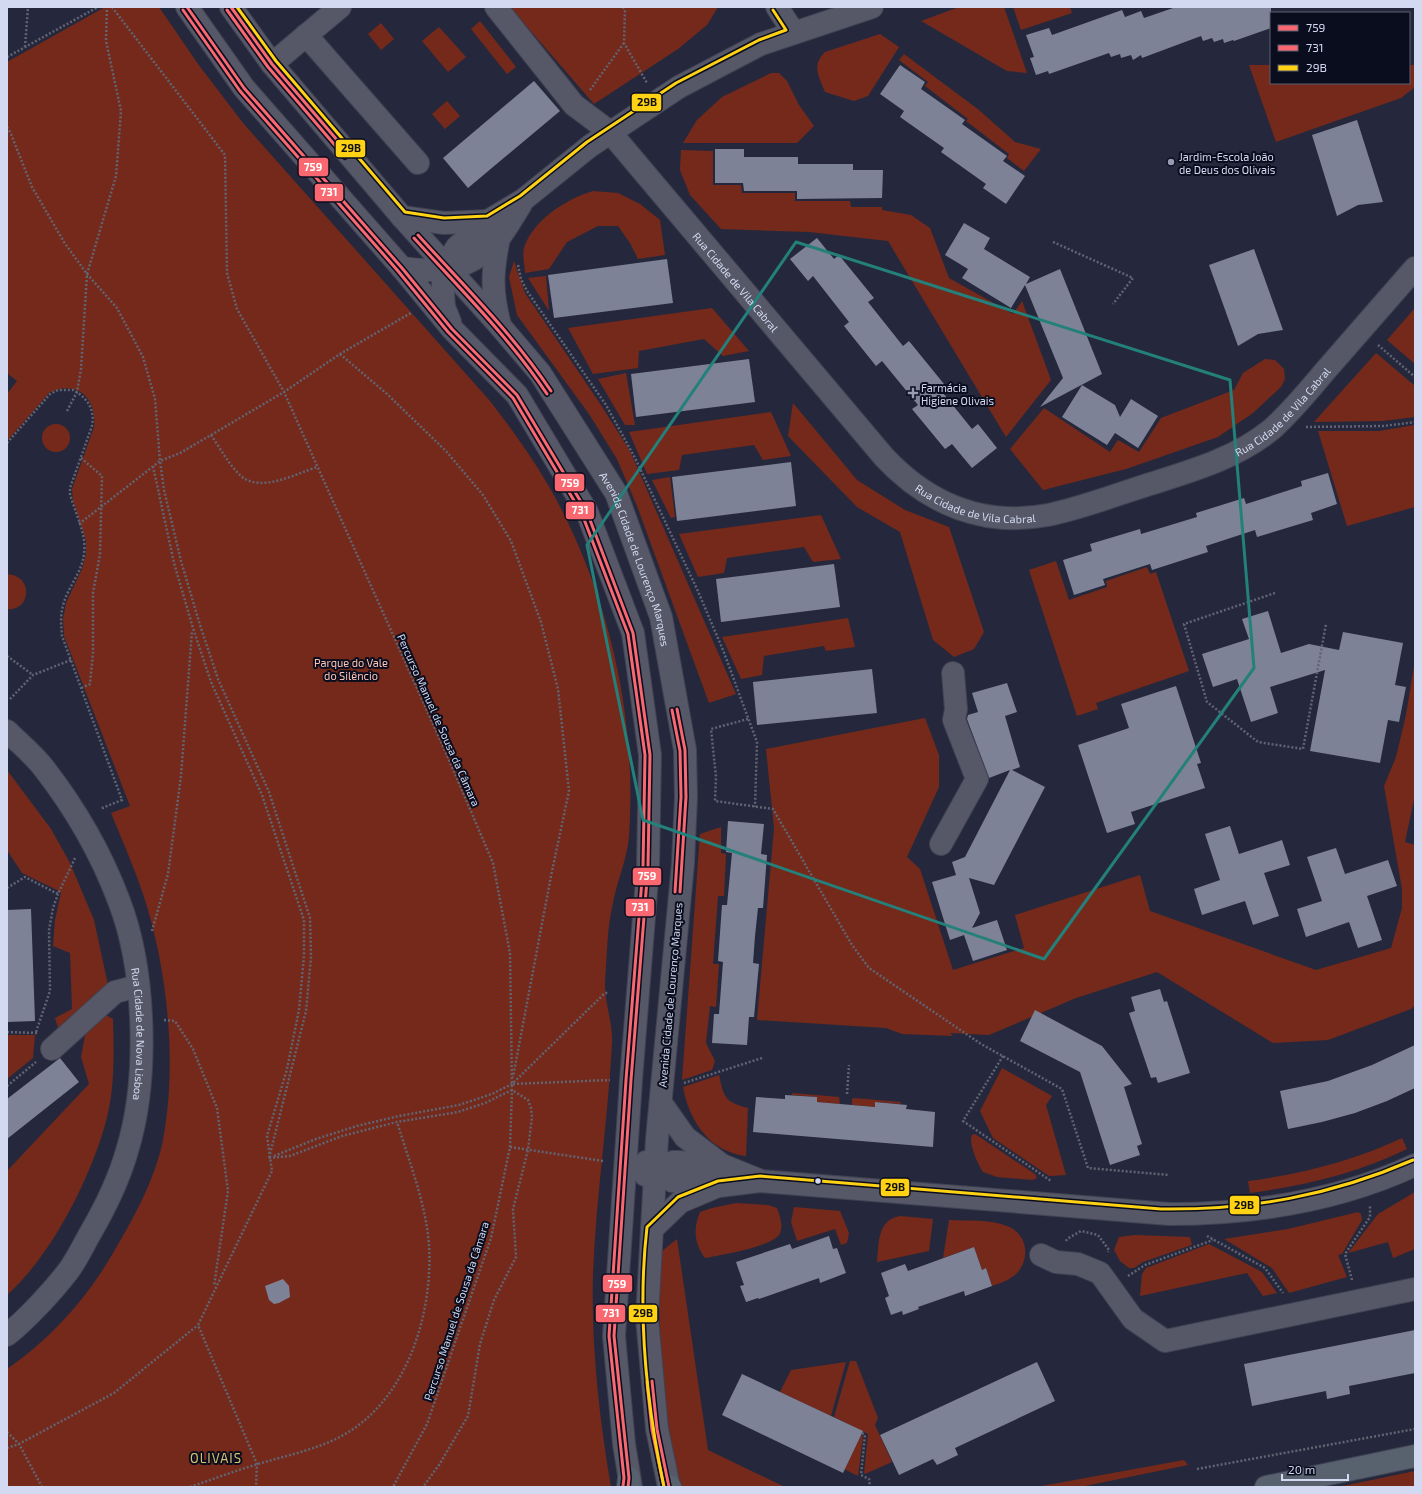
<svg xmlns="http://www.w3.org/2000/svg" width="1422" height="1494" viewBox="0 0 1422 1494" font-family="'Exo 2',sans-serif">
<rect width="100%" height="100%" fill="#25283c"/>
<g fill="#75291a">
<path d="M105,7H159L198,64L243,123L490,401C514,432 537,464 556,499C611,602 637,721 629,837C627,859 617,881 613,903C607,927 607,956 605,981C604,1002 613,1022 612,1043C608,1120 596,1196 593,1274C591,1345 599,1416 611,1487H7V1369C51,1339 87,1298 113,1253C134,1218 158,1174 164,1134C177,1059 167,966 143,894C134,867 122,840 111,813L130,806L64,636L63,619L66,603L82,569L86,554V541L73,500L72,489L94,427C97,398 77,379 49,393L7,441V394L17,381L7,373V62Z"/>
<path d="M510,7H718L707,25L678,49L594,104Z"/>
<path d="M959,7H1004L1027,73L1007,71L921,21Z"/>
<path d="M1013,7H1070L1072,13L1021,30Z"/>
<path d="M480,21L516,67L507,74L471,29Z"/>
<path d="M381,23L394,39L381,50L368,34Z"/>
<path d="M439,27L466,57L448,72L422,41Z"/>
<path d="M880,34L899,47L868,96L854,101L825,92C819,76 811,66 825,52Z"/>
<path d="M904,54L979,110L1015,142L1041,149L1024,171L1007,158L1009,154L966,121L968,119L925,86L928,82L899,60Z"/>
<path d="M1249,65H1271V83H1409V65H1415V87L1401,98L1276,142Z"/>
<path d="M771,73H779L787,81L799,105L814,126L797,143H683L697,120L722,97Z"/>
<path d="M447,101L460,116L445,129L432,114Z"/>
<path d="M681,150L713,151V185H741L742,193H795V201H850L851,207H882V210L911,215L930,228L949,278L1013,314L1022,301L1051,380L1006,437L888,241L809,232L721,229L690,195L680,170Z"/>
<path d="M593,191L618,193L640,204L660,220L665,255L638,259L630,243L618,226H598L567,242L549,269L525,273C525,266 522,255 524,248C533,220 566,199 593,191Z"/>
<path d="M514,261L525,293L601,405L630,451L736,694L709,703L637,506L617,459L589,414L517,315L509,277Z"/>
<path d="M546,276L549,311L528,278Z"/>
<path d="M712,308L749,351L723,356L704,339L639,351L638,368L593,374L568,328Z"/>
<path d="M1415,308V364L1387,340Z"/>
<path d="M1376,353L1415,386V417L1383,421L1314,422Z"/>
<path d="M1265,359L1275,360L1284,369L1285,379L1281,387L1253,413L1218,437L1126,469L1043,490L1010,449L1044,408L1110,452L1118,440L1139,452L1161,418L1234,390L1243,373Z"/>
<path d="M626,373L635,425H625L598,379Z"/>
<path d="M793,403L857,480L905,510L949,527L984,632L974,649L954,657L933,640L900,532L857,507L788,436Z"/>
<path d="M771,412L791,456L763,460L754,445L682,455L679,470L647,474L629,432Z"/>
<circle cx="56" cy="438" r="14"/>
<path d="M1415,425V507L1347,526L1318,431H1379Z"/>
<path d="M670,477L675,517L671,518L652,480Z"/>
<path d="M821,515L841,559L813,562L804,547L727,558L724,573L698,577L679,534Z"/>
<path d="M1056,561L1069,600L1107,587L1106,581L1147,567L1150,574L1156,572L1189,671L1096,703L1098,709L1077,716L1029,570Z"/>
<path d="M7,574C35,576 30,612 7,609Z"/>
<path d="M848,618L855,647L826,651L824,646L764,656L762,675L741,679L722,637Z"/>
<path d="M1415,660V795L1405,842L1415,845V1005L1411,1009L1328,1040L1273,1043L1157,972L1076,998L989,1035L950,1033L953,1036L902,1034L886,1028L757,1020L774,828L766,749L925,718L939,755V787L907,857L920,869L953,970L1024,948L1015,915L1140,875L1150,911L1316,970L1391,948L1402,908V889L1384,786L1396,757L1406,715Z"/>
<path d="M7,770L51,829L70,863L94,920L108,985L59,1031L55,1018L72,1009L70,953L53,946L55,920L61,892L22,873L7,850Z"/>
<path d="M721,827V853L726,854L724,896H718L713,964H719L716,1007L710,1006L706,1043L715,1061L712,1070L682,1080L700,834Z"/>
<path d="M100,1012L113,1019C114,1054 115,1091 105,1125C89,1181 51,1256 7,1295V1171L89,1084L81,1057L87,1025Z"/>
<path d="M7,1035H35L33,1058L7,1079Z"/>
<path d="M1002,1068L1052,1096L1046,1105L1066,1175L1049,1176L993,1138L980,1111Z"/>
<path d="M719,1075C724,1098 725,1102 748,1108L746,1156C710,1152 689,1121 683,1087Z"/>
<path d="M792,1093L839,1097L840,1104L817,1102V1097L792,1095Z"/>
<path d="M854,1098L901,1102L900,1104L876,1102L875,1107L852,1105V1099Z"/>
<path d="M975,1134L1035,1174L1037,1178L1033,1180L997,1177L983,1172C978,1165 968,1143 972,1135Z"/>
<path d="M1402,1138L1407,1149C1358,1173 1304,1186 1250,1193L1248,1181C1301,1174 1354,1161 1402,1138Z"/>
<path d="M1415,1192V1249L1393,1258L1388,1242L1348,1253L1378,1214Z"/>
<path d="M736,1203L768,1205L777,1208C780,1216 784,1227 779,1235C770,1247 720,1255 705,1258C694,1243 693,1229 700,1212L712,1208Z"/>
<path d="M794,1207L840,1211L849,1233L847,1243L841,1245L835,1229L797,1241L791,1222Z"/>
<path d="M1358,1212L1361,1214L1362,1220L1342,1254L1338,1255L1347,1277L1289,1293L1272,1268L1224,1239L1288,1229Z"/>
<path d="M900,1216L933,1219L929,1251L877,1262C879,1243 877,1220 900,1216Z"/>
<path d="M949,1220C967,1221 990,1219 1007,1226C1027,1233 1031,1258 1017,1273C1010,1280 1001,1283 992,1286L986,1268L982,1270L974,1247L943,1258Z"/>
<path d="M1135,1235L1190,1237L1192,1245L1143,1262L1134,1268H1129L1120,1261L1114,1250L1119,1237Z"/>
<path d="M677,1239L708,1450L785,1487H682C673,1463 670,1438 667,1412C660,1359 657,1304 662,1251Z"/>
<path d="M1209,1244L1262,1272L1277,1293L1263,1296L1247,1273L1140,1296L1142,1274L1146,1268Z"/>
<path d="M850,1361H856L878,1418L875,1425L892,1462L865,1474L864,1473L868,1434L834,1417Z"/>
<path d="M846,1362L831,1416L780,1392L791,1370Z"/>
<path d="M861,1435L863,1437L858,1476L844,1469Z"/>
<path d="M1184,1460L1188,1465L1080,1487H1036Z"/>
<path d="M1415,1471V1487H1338Z"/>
</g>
<g fill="#7e8297">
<path d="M1176,7H1271V28L1234,41L1233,40L1224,43L1223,39L1214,42L1212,38L1203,41L1201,36L1142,58L1141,55L1133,60L1131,55L1121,58L1120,54L1111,57L1109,53L1049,74L1048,71L1036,75L1030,58L1034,57L1026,35L1049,28L1052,35L1122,10L1125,17L1141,11L1144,18Z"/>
<path d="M900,65L925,82L921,89L965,120L962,124L1007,156L1003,161L1025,176L1006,204L983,188L986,184L941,152L944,148L900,117L904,111L880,94Z"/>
<path d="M534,81L560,111L468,188L443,158Z"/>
<path d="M1357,120L1383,202L1358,205L1337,216L1312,135Z"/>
<path d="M715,149H744V157H798V164H853V170H883L882,198L797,199V191H744L743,183H715Z"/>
<path d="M964,223L990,238L984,249L1030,277L1026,284L1060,269L1102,374L1040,407L1063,378L1025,285L1011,308L962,278L968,269L945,255Z"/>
<path d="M817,238L834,259L839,255L874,298L868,302L903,346L909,341L944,384L939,388L972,429L978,424L997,448L972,468L952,444L945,449L912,409L918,405L882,361L876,366L844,326L849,322L813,276L808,281L790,259Z"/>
<path d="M1254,249L1283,330L1258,334L1238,346L1209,265Z"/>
<path d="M667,259L673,303L554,318L548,275Z"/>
<path d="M749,359L755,402L636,417L631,374Z"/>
<path d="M1082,385L1115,405L1120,417L1131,399L1158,416L1138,448L1115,433L1107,445L1062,417Z"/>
<path d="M791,462L796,506L677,521L672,477Z"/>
<path d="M1328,473L1337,504L1311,513L1313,520L1257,537L1255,530L1206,546L1208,552L1152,570L1150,564L1103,579L1105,585L1074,595L1063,560L1092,551L1090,544L1140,529L1141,534L1197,517L1196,513L1244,498L1246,504L1302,486L1301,481Z"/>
<path d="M834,564L840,607L721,622L716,579Z"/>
<path d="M1268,611L1281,653L1309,644L1339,650L1343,632L1403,643L1395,685L1406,687L1399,722L1388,720L1380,763L1310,751L1325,670L1270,687L1278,713L1251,722L1237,679L1213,687L1202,654L1249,639L1242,619Z"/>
<path d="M872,669L877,713L757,725L753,682Z"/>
<path d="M1007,683L1017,712L1005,716L1020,767L1012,770L1045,787L994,885L969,878L980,913L972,928L997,920L1007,950L973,961L964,935L950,940L932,882L956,875L952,862L965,857L1010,770L989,778L967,719L968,715L978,712L972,693Z"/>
<path d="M1176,686L1201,763L1197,764L1205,788L1131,812L1135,824L1107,833L1078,745L1129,728L1121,704Z"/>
<path d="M728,821L764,824L761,854L767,855L763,908H758L755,936L753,963L759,964L754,1017H749L747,1045L712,1043L714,1014H719L723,962L718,961L722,905H727L732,853L726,852Z"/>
<path d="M1230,826L1239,854L1282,840L1290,865L1264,873L1279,916L1253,925L1245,901L1202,915L1194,889L1220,880L1205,834Z"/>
<path d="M1336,848L1345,874L1388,860L1397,886L1367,896L1382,940L1358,948L1349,922L1306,937L1297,909L1322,901L1307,857Z"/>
<path d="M31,909L35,1021L7,1022V910Z"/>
<path d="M1160,989L1164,1002L1167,1001L1190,1073L1158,1083L1156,1077L1151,1078L1129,1013L1135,1011L1131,997Z"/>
<path d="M1035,1010L1102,1046L1132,1084L1124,1087L1142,1144L1137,1146L1140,1155L1110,1165L1080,1072L1020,1041Z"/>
<path d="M1415,1045V1088L1387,1101L1355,1113L1322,1122L1288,1129L1280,1091L1328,1081L1372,1065Z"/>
<path d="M60,1058L79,1082L7,1139V1099Z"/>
<path d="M785,1095L817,1097V1102L840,1104L875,1107V1102L907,1105L906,1109L935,1112L933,1147L753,1132L756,1097L785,1099Z"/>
<path d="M829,1236L833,1249L837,1248L846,1273L820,1283L819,1278L759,1299L758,1298L746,1302L740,1286L744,1285L736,1262L790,1244L792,1249Z"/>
<path d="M974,1247L982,1270L986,1268L992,1286L965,1296L964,1291L918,1307L919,1309L903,1315L902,1311L891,1315L885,1298L889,1296L881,1273L905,1264L908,1271Z"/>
<path d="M283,1279L289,1286L290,1297L279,1303L274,1304L269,1300L265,1286Z"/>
<path d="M1415,1330V1373L1349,1386L1350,1394L1327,1399L1326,1391L1252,1406L1244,1364Z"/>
<path d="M1037,1362L1055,1401L955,1448L958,1455L937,1465L933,1459L899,1475L880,1435Z"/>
<path d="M742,1374L863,1431L843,1473L722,1415Z"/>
</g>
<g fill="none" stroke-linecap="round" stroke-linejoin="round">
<g stroke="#404253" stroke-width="24">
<g id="minor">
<path d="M187,7L244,88L402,268L452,329L517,395L587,512L633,633L650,755L648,867L631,1080L614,1336L624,1444L631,1487"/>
<path id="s1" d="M231,7L272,64L402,217L500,326L540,373L616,493L661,617L685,750L686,797L683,863L657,1139L647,1318L657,1429L669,1487"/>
<path id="s2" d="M496,7L574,105L610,132L884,457C928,504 983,527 1048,515C1082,508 1115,495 1147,485C1191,471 1235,459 1272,429C1292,411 1309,390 1326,370C1356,336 1385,302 1415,268"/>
<path d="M777,7L794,33"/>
<path d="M306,35L418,163"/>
<path d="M272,64L340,7"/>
<path d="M402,217L444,223L488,221"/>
<path d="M499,238C492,272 491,291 500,325"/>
<path d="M402,268C442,274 471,270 499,238C507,228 514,215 521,204"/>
<path d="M450,322L444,307L443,293V282L450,258L457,247L488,221L523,200L590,146L679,87L761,44L872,7"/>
<path id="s3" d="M7,731C19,743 33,754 43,767C75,808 101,853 119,901C146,971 149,1080 127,1151C119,1179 106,1206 91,1232C84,1244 77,1259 69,1270C53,1291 27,1319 7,1335"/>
<path d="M941,844L977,779L954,720L956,709L953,673"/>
<path d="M52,1049L115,992L138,986"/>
<path d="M661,1103L685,1137L722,1165"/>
<path d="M646,1162L655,1170L672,1181L719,1186L760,1181L1169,1214C1253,1214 1338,1201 1415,1165"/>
<path d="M645,1175L673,1162H679L722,1165L759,1180"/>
<path d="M652,1229L680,1202L718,1186"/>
<path d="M1041,1255L1056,1262L1078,1264L1100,1273L1133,1319L1165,1341L1415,1289"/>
</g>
</g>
<g stroke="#404253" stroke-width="24">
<g id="major">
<path d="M669,1486L670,1487"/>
<path d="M628,1487L629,1478"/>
<path d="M1266,1487L1415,1456"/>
</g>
</g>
<g stroke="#616472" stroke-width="2.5" stroke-dasharray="2 2" stroke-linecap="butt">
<path d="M112,7L225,155L227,273L237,309L284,392L446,753L493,863L510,953L512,1090L510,1147L491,1238L427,1424L393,1487"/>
<path d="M623,7L625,10L624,43L647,83"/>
<path d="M25,47L28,7"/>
<path d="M7,57L98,7"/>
<path d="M590,90L624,43"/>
<path d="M7,127L11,134L32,187L64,242L87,274L117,308L143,357L155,399L160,461L164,490L181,561L200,625L218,679L269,792L310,918L311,957L306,1011L269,1158"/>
<path d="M1053,242L1133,278L1113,304"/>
<path d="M518,265L521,279L527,291L606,405L635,458L697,589L723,650L757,742L755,807"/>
<path d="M1378,345L1415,377"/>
<path d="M340,354L387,394L446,451L483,495L511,541L541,622L558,689L569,791L551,876L513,1077"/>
<path d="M67,411L77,392L81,369L87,274L116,176L121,111L106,41L107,7"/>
<path d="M1306,427L1383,426L1415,422"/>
<path d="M211,435C220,448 229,465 241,476C260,493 296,474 317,467"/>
<path d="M7,443L50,394L58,390H73C88,398 95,410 92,426L70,488V494C75,513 87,534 84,554C82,572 69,586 64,602C60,614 61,625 62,636L122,800L100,809"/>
<path d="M81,458L102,476L100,554L93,593V653L90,684L81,688"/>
<path d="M153,466L174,563L193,628L211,682L262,795L304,920V956L299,1010L287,1069L267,1136L272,1171L198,1325L257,1464L256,1487"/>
<path d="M79,524L160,461L180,453L211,435L284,392L340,354L411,313"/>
<path d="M1275,593L1184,624L1207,702L1258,742L1303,749L1326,624"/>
<path d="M7,656L33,675"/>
<path d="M10,699L33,675L71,660"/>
<path d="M748,719L711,729L716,777L715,801L773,809L852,945L869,968L981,1044L1062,1089L1088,1168L1169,1175"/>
<path d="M7,888L25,877L58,894L75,858"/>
<path d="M152,931L168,874L181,776L192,631"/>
<path d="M164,1020L175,1021L193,1049L217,1108L228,1191L214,1286"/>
<path d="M7,1032L37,1033"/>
<path d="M36,1032L50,991L49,930L53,908L58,894"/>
<path d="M1003,1056L963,1121L1051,1181"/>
<path d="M684,1083L762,1058"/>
<path d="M513,1084L610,1080"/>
<path d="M7,1086L36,1062"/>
<path d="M847,1094L849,1065"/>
<path d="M510,1147L603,1161"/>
<path d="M274,1156L316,1139L357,1126L399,1116L459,1105L492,1094L512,1084L605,993H609"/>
<path d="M269,1158L290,1156L342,1136L397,1122L458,1112L485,1103L512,1090L528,1100L531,1108L532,1117L528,1150L513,1209L516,1257L494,1300L480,1344L468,1416L439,1465L423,1487"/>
<path d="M1207,1236L1265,1268L1283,1293"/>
<path d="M1066,1241L1067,1239L1081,1231L1098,1235L1109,1250L1108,1252"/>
<path d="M1128,1276L1145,1265L1213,1240"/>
<path d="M1352,1280L1345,1254L1370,1217V1206"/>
<path d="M7,1432L19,1444L42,1487"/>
<path d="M862,1433L865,1435L861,1475L869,1479L870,1487"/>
<path d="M7,1448L19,1444L114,1393L198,1325"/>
<path d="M1197,1469L1415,1429"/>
<path d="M190,1487C213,1479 235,1471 258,1464C288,1455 320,1449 347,1433C408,1396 433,1313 429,1245C426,1204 409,1161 397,1122"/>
</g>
<use href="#minor" stroke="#565867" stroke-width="22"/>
<use href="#major" stroke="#58616e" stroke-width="22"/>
<g stroke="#0a0d1d" stroke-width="6">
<g id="bus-1">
<path d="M187,7L244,88L402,268L452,329L517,395L587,512L633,633L650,755L648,867L631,1080L614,1336L629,1478L628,1487"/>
<path d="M231,7L272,64L349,154"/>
<path d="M418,235C464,286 513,334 551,391"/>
<path d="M677,709L685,750L686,797L680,892"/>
<path d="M652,1381L657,1429L669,1487"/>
</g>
</g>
<g stroke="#0a0d1d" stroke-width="6">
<g id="bus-2">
<path d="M183,10L240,91L398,271L448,332L513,398L582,514L628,634L645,755L643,867L626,1080L609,1336L624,1478L623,1486"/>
<path d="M227,10L268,67L345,157"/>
<path d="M414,238C460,289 509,337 547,394"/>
<path d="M672,710L680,751L681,797L675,892"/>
<path d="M647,1382L652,1430L664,1487"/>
</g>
</g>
<g stroke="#0a0d1d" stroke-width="6">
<g id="bus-3">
<path d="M237,7L276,61L405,212L444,218L487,216L520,196L587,142L676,83L759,40L786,30L773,10"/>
<path d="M664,1487C646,1402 637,1314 647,1227L678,1197L718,1181L760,1176L1161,1209C1251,1210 1330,1196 1413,1160"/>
</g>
</g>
<use href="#bus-1" stroke="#f96870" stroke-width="3"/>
<use href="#bus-2" stroke="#f96870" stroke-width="3"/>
<use href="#bus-3" stroke="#ffd214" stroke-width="3"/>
</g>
<path fill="none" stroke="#23807b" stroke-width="3" stroke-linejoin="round" d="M796,242L1230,380L1254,668L1044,959L643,820L587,545Z"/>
<g fill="#969bb1" stroke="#0a0d1d" stroke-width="1.5">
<circle cx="1171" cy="162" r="4"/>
<path d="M911 387h4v4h4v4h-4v4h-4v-4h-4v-4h4z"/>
</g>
<circle fill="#d3d9f0" stroke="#0a0d1d" stroke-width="1.5" cx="818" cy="1181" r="3.5"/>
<g text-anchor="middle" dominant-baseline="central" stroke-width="4" stroke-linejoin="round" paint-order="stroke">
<g font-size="11" fill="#d3d9f0" stroke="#0a0d1d" text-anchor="start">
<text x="1179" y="156">Jardim-Escola João<tspan x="1179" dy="13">de Deus dos Olivais</tspan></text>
<text x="921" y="387">Farmácia<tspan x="921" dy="13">Higiene Olivais</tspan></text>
</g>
<g font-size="11" fill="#d3d9f0" stroke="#0a0d1d">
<text stroke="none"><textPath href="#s2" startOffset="366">Rua Cidade de Vila Cabral</textPath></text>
<text stroke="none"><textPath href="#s2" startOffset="1038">Rua Cidade de Vila Cabral</textPath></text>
<text stroke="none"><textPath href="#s2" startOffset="702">Rua Cidade de Vila Cabral</textPath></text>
<text stroke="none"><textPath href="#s1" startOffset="690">Avenida Cidade de Lourenço Marques</textPath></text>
<text transform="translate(439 720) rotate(66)">Percurso Manuel de Sousa da Câmara</text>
<text transform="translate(670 995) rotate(-85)">Avenida Cidade de Lourenço Marques</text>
<text stroke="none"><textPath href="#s3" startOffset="341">Rua Cidade de Nova Lisboa</textPath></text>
<text transform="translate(456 1311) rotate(-72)">Percurso Manuel de Sousa da Câmara</text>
</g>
<g font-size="11" fill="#fec3b5" stroke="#0a0d1d">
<text x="351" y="662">Parque do Vale<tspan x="351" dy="13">do Silêncio</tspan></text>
</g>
<g font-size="13" letter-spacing="1" fill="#d5c073" stroke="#0a0d1d">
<text x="216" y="1458">OLIVAIS</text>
</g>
</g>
<g stroke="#0a0d1d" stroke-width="1.5">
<rect x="631" y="93" width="31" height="19" rx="4" fill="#ffd214"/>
<rect x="335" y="139" width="31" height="19" rx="4" fill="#ffd214"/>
<rect x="298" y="157" width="31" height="20" rx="4" fill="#f96870"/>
<rect x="314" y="183" width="30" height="19" rx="4" fill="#f96870"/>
<rect x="554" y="473" width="31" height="19" rx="4" fill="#f96870"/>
<rect x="565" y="501" width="30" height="19" rx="4" fill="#f96870"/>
<rect x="632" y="867" width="30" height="19" rx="4" fill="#f96870"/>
<rect x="625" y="898" width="30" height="19" rx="4" fill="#f96870"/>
<rect x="880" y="1178" width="30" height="19" rx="4" fill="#ffd214"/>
<rect x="1229" y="1195" width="31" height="20" rx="4" fill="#ffd214"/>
<rect x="602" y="1274" width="31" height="19" rx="4" fill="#f96870"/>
<rect x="595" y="1304" width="31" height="19" rx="4" fill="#f96870"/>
<rect x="628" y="1304" width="30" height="19" rx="4" fill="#ffd214"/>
</g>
<g font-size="11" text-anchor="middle" font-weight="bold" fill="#fff">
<text x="313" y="171">759</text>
<text x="329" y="196">731</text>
<text x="570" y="487">759</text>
<text x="580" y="514">731</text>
<text x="647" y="880">759</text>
<text x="640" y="911">731</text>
<text x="617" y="1288">759</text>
<text x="611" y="1317">731</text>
</g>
<g font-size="11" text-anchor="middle" font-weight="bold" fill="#111">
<text x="647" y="106">29B</text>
<text x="351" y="152">29B</text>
<text x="895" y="1191">29B</text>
<text x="1244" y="1209">29B</text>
<text x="643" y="1317">29B</text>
</g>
<rect width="1422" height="1494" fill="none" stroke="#d3d9f0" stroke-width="16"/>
<rect x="1270" y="12" width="140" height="72" fill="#0a0d1d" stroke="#5a5f71"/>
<rect x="1278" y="25" width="20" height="6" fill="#f96870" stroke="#5a5f71"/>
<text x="1306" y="32" font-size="12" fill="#d3d9f0">759</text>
<rect x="1278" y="45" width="20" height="6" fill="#f96870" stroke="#5a5f71"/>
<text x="1306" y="52" font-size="12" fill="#d3d9f0">731</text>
<rect x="1278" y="65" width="20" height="6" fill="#ffd214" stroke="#5a5f71"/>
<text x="1306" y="72" font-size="12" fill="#d3d9f0">29B</text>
<path d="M1282 1474v6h66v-6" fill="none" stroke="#d3d9f0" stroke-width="2"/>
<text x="1288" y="1474" font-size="12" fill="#d3d9f0" stroke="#0a0d1d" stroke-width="3" paint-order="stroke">20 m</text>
</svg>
